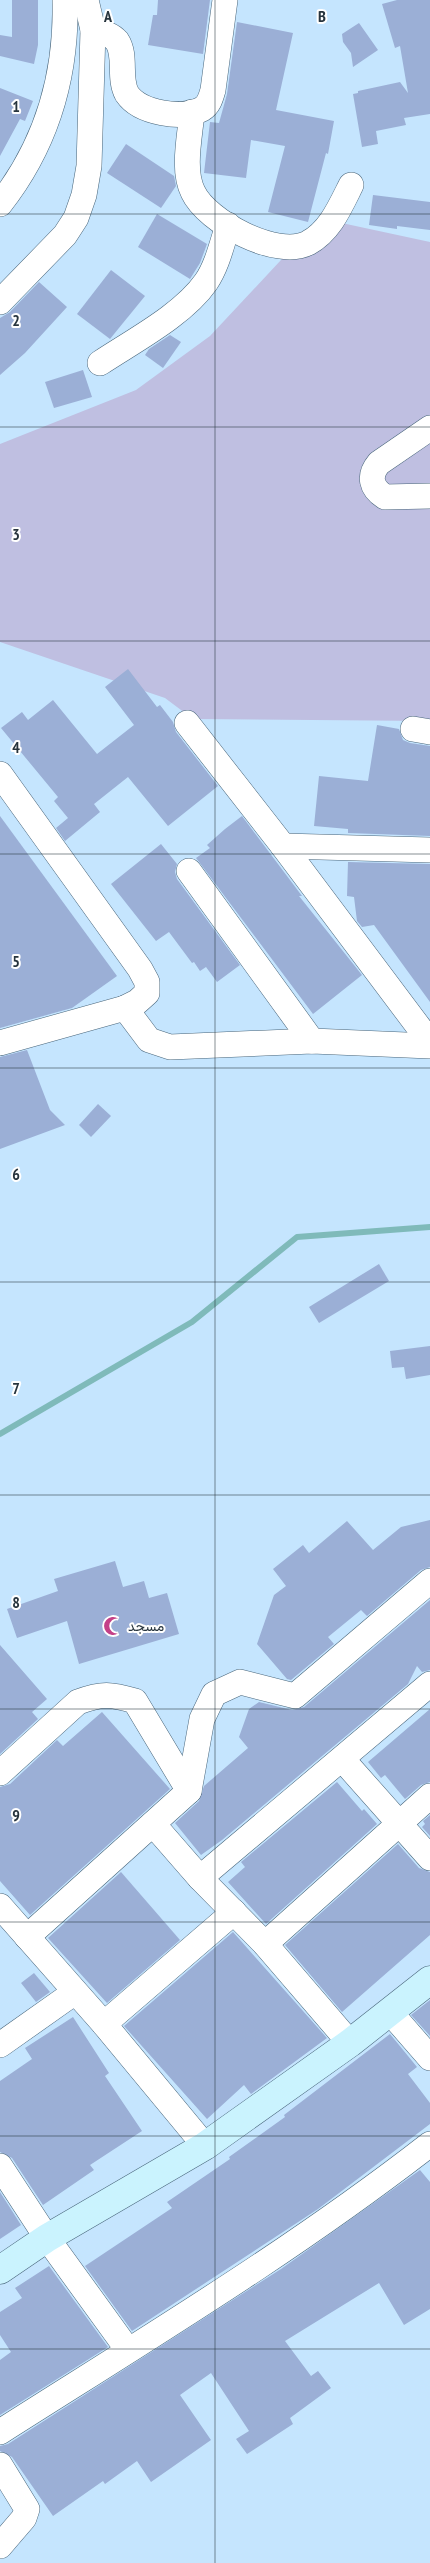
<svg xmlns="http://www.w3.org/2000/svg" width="430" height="2563" viewBox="0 0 430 2563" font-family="'PT Sans Narrow',Vazirmatn,sans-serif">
<rect width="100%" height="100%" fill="#c5e5fe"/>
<path fill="#bfbfe1" d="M337,222L430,242V721L193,719L165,698L0,642V444L136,390L210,336L309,230Z"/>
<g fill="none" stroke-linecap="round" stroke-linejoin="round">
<path stroke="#7fbaba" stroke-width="6" d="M0,1434L192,1322L297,1237L430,1227"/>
</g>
<g fill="#9bafd6">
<path d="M12,0H38V45L34,64L0,56V35L12,37Z"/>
<path d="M158,0H210L203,54L148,45L153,15H157Z"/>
<path d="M397,0H430V114L404,118L406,125L376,131L378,144L362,147L353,94L358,93V91L400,82L408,93L400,46L395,48L382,4Z"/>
<path d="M237,22L293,33L276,110L334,121L328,154L326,153L308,222L268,212L285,146L251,140L246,178L204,173L210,122L219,123L227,94Z"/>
<path d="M359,23L378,50L353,67L351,53L343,42L342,34Z"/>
<path d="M0,88L33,101L25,121L20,119L0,156Z"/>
<path d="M126,144L174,176L176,186L161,208L107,173Z"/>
<path d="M373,195L430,202V230L397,226V229L369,225Z"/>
<path d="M157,214L207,244L200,263L190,279L138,247Z"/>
<path d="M111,270L145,296L110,339L77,314Z"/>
<path d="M39,282L67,307L25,353L0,375V318L10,312Z"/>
<path d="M170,335L181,342L163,368L145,355L149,349Z"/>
<path d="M83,370L92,397L54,408L45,382Z"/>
<path d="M128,669L157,707L160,705L173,722L176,732L218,786L168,826L128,777L94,804L100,812L65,841L56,828L68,818L54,801L58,797L1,728L22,712L28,720L53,700L97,754L134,725L105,687Z"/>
<path d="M377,725L399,729L403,740L410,743L430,746V836L348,833V829L314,826L319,776L368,781Z"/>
<path d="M0,816L117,976L72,1008L0,1028Z"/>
<path d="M242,816L302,896H299L362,975L313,1014L196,858L210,848L207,845L225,829Z"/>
<path d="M161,844L177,864L175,872L177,879L240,965L217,982L206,967L200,971L194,962L192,963L169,932L156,941L111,884Z"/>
<path d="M348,862L430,864V1002L374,925L362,927L357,921L354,897L347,896Z"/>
<path d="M27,1050L50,1110L65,1125L0,1149V1057Z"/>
<path d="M98,1104L111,1116L91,1137L79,1125Z"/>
<path d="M379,1264L389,1281L319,1323L309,1307Z"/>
<path d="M430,1346V1375L406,1379L404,1367L392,1368L390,1351Z"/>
<path d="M430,1520V1567L421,1570L367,1616L361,1610L328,1637L334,1644L291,1680L287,1679L257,1644L274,1595L286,1586L273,1569L303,1545L309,1553L347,1521L373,1550L401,1527Z"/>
<path d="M115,1561L123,1587L144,1581L149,1598L167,1593L179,1634L79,1664L67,1621L17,1638L7,1609L58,1591L54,1579Z"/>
<path d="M430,1600V1670L422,1672L417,1666L408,1684L222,1840L201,1855L175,1823L199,1801L204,1786L248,1748L239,1737L249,1709L259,1702L292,1710L304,1707Z"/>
<path d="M0,1645L47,1699L32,1712L38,1719L0,1754Z"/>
<path d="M430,1709V1782L421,1785L405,1799L385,1775L381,1778L368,1762Z"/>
<path d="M102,1712L170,1789L30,1915L0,1881V1787L10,1784L57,1740L63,1746Z"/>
<path d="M337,1782L362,1811L364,1809L377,1824L266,1924L228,1882L245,1867L241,1862Z"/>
<path d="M430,1815V1836L422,1827L425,1824L423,1821Z"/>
<path d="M398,1844L419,1868L430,1872V1935L342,2012L285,1945Z"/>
<path d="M121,1872L180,1940L107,2003L48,1938Z"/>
<path d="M233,1932L327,2038L251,2094L244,2085L207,2119L124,2026Z"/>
<path d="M34,1973L50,1992L36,2002L21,1983Z"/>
<path d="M430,2000V2036L411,2015Z"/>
<path d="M73,2017L109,2073L105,2076L142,2131L90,2165L94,2170L43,2205L12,2158L0,2152V2081L32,2059L25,2048Z"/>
<path d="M390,2034L417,2067L408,2074L430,2103V2124L318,2209L132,2331L85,2266L172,2208L167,2202L230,2159L229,2157L285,2117L284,2115Z"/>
<path d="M420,2170L430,2182V2309L404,2325L379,2283L285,2341L311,2376L318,2371L331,2388L290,2418L293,2424L247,2454L236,2439L249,2431L211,2373L180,2395L211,2440L151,2482L137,2461L105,2484L103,2481L53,2516L12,2457L0,2451V2446L8,2444L281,2269Z"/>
<path d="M0,2192L21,2225L0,2239Z"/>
<path d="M49,2266L108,2347L0,2415V2360L11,2352L0,2335V2312L22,2298L15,2288Z"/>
</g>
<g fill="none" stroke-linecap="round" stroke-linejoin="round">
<g stroke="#49667b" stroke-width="26">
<g id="street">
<path d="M93,30C101,32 111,34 117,41C127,56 118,78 127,94C140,113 182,120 202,109C209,105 211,97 213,90L225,0"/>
<path d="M192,112C190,136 182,170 193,192C207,222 277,259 308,243C330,231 340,207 351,185"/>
<path d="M0,204C47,144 67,75 65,0"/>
<path d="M0,302L65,235L76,218L84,195L89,166L93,30L86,0"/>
<path d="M100,363C133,341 183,315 206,282C217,266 222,244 228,225"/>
<path d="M430,428L379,463C368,476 371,488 385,497L430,496"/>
<path d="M187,723L283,846L430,1042"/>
<path d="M413,729L430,732"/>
<path d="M0,774L140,969L147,982V993L137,1002L125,1008L149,1040L170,1047L312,1041L430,1046"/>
<path d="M283,846L430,850"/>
<path d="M189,871L312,1041"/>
<path d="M0,1043L125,1008"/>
<path d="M343,1760L430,1858"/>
<path d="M0,1773L78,1702C102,1693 111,1694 135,1701L189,1791"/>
<path d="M153,1824L200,1878L265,1944L350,2043"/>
<path d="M200,1878L430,1684"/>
<path d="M0,1906L104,2024L205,2146"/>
<path d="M27,1937L189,1791L202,1719L214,1694L240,1682L295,1696L430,1581"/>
<path d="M265,1944L430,1796"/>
<path d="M390,2012L430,2058"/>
<path d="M104,2024L234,1912"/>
<path d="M0,2045L75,1992"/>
<path d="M0,2166L47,2238L128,2350"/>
<path d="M0,2432C146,2339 294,2250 430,2144"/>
<path d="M0,2465L27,2509L24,2518L0,2546"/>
</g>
</g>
<g stroke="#49667b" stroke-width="29">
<path id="secondary" d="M0,2270L47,2238L205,2146L350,2043L430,1980"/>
</g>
<use href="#street" stroke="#fff" stroke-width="25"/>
<use href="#secondary" stroke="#caf3fe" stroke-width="28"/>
</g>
<path fill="none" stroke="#27343d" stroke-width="1" stroke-opacity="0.55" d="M215,0V2563M0,214H430M0,427H430M0,641H430M0,854H430M0,1068H430M0,1282H430M0,1495H430M0,1709H430M0,1922H430M0,2136H430M0,2349H430"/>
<defs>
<g id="mosque-bare" transform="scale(1.5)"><path d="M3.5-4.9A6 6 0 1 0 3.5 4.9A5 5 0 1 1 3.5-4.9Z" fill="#c44188" stroke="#fff" stroke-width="2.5" paint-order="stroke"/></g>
</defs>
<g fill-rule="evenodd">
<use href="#mosque-bare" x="113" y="1626"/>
</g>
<g text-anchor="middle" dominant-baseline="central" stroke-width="4" stroke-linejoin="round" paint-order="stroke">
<g font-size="14" fill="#27343d" stroke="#fff" text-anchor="start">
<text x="128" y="1626">مسجد</text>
</g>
</g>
<g font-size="16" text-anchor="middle" font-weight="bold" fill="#27343d" stroke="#fff" stroke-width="4" stroke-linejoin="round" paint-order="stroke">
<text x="108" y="22">A</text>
<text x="322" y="22">B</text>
<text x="16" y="112">1</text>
<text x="16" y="326">2</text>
<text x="16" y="540">3</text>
<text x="16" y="753">4</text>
<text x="16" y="967">5</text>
<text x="16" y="1180">6</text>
<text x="16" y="1394">7</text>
<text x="16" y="1608">8</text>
<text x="16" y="1821">9</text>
</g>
</svg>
